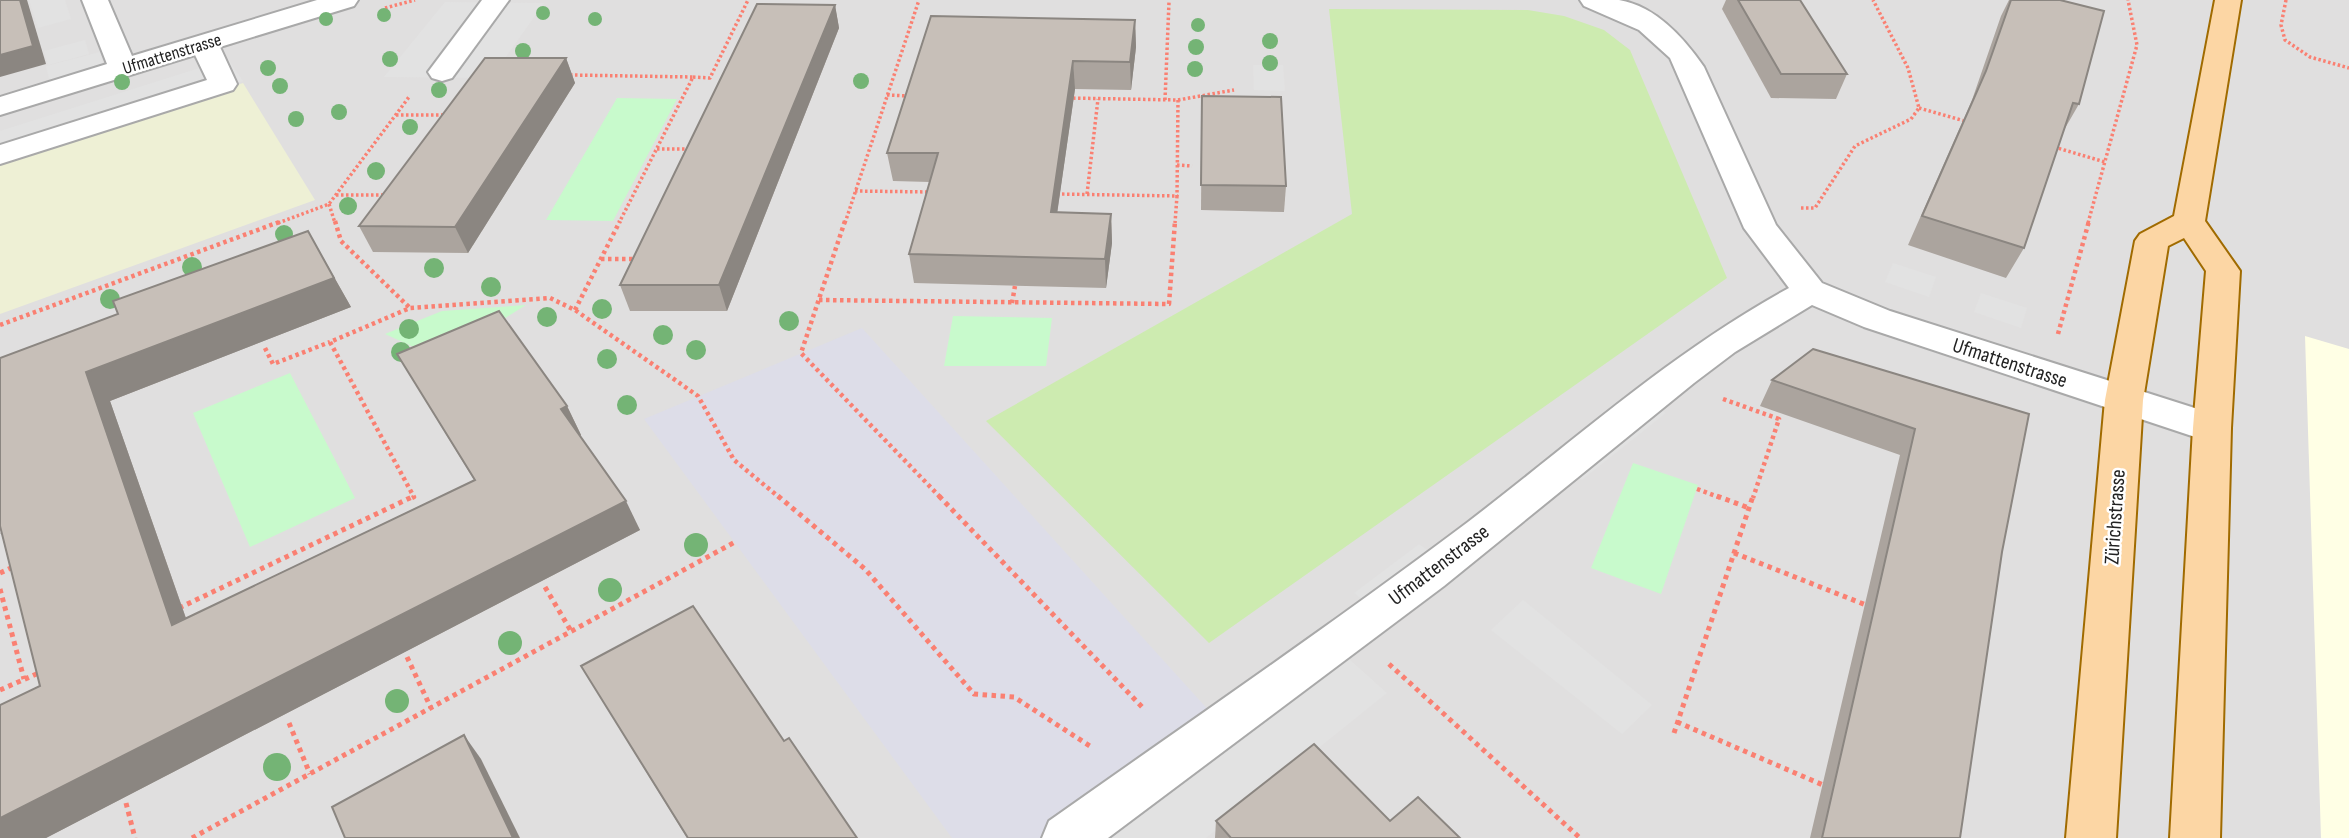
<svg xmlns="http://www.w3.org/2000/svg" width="2349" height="838" viewBox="0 0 2349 838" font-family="'Sofia Sans Condensed',sans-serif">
<rect width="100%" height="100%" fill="#f2efe9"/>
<rect fill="#e0dfdf" x="0" y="0" width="2349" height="838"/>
<path fill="#ffffe5" d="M2305,336L2349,349V838H2321Z"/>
<path fill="#eef0d5" d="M243,83L315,200L0,314V162Z"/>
<path fill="#cdebb0" d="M1329,9L1528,10L1564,16L1604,30L1630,50L1727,278L1209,643L986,421L1352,214Z"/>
<g fill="#c8facc">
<path d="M617,98L677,99L613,221L546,220Z"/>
<path d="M526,305L440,359L385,334L442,311Z"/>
<path d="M953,316L1052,318L1046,366H944Z"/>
<path d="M290,373L355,498L250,547L193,413Z"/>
<path d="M1633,463L1698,485L1661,594L1591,568Z"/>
</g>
<g fill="#e2e2e2">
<path d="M29,0H65L71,19L38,28Z"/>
<path d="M445,2L544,3L491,78L384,77Z"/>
<path d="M85,40L89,54L48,65L44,51Z"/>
<path d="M100,52L104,67L50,83L46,66Z"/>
<path d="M228,59L243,81L0,160V131Z"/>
<path d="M1253,65H1283L1285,91L1254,90Z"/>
<path d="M1893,263L1936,277L1929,297L1885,282Z"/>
<path d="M1981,293L2027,308L2021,328L1974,312Z"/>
<path d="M1655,406L1666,413L1582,480L1571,472Z"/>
<path d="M1419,544L1433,554L1368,604L1354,593Z"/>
<path d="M1523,600L1652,705L1622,734L1491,630Z"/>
<path d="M1332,644L1387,693L1206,838H1067Z"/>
</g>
<path fill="#dddde8" d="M862,328L1222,725L1067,838H952L644,419Z"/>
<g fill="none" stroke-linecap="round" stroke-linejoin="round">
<g stroke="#a9a9a9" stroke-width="4">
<g id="minor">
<path d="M82,0H108L132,56L317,0H358L354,6L220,47L237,84L233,90L0,164V145L207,80L195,55L0,115V97L107,64Z"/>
<path d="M482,0H509L452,78L442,81L432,78L428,72Z"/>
<path d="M1580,0C1592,0 1607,0 1619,0C1656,6 1684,38 1704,67L1776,225L1822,283L1890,311L2226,418L2231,428L2226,438L2212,442L2198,438L1864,327L1812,305L1735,352L1694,383L1444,586L1108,838H1042L1049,821C1189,722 1331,625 1468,522C1574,441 1672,352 1789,288L1744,228L1670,58L1639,30L1584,6Z"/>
</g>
</g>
<g stroke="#a06b00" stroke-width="4">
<path id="major" d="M2215,0H2241L2205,221L2240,271L2231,428L2220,838H2170L2193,428L2206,271L2184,238L2168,246L2143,400L2116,838H2066L2105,400L2135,241L2140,234L2174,216Z"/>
</g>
<g stroke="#fa8072" stroke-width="3.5" stroke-dasharray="2.5 2.5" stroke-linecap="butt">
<path d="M2286,0L2281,25L2285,40L2310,57L2349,68"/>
<path d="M385,8L415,0"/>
<path d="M570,75L693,77L619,223"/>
<path d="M693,77L710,78L748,0"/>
<path d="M887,95L909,96"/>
<path d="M1068,98L1178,100L1177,196"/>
<path d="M1165,100L1169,2"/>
<path d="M1178,100L1234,90"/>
<path d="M1919,108L1968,122"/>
<path d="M396,115H445"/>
<path d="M2054,147L2105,162"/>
<path d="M657,149H691"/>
<path d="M1177,165L1192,166"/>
<path d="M855,191L932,192"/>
<path d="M1057,194L1177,196L1175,223"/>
<path d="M1087,194L1098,99"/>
<path d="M336,195H385"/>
<path d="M329,204L335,223"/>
<path d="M1801,208H1815L1855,146L1911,119L1919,108L1908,68L1873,0"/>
<path d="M278,223L329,204L409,97"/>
<path d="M845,223L919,0"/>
<path d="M2088,223L2137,45L2128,0"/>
</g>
<g stroke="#fa8072" stroke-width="4.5" stroke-dasharray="3.5 3.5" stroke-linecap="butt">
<path d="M335,221L341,241L410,308"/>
<path d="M845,221L801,353L941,498"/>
<path d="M601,259H635"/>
<path d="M819,300L1169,304L1175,221"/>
<path d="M1012,303L1015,286"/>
<path d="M575,310L620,221"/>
<path d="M0,325L282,221"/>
<path d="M2058,334L2089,221"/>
<path d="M265,348L273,364L330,342"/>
<path d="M1723,399L1779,419L1753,498"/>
<path d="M1697,489L1721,498"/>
<path d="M412,498L414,497L330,342L410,308L550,298L575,310L698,396L734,460L780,498"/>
</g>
<g stroke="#fa8072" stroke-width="5" stroke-dasharray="4.5 4.5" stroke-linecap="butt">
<path d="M778,496L865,569L974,694L1014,697L1093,748"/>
<path d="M939,496L1145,710"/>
<path d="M1717,496L1749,508"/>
<path d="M1734,553L1866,605"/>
<path d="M0,573L13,567"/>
<path d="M545,587L571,631"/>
<path d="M0,589L24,679"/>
<path d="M179,608L414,496"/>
<path d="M407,657L431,708"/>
<path d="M1389,664L1580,838"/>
<path d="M0,690L41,672"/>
<path d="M1677,722L1823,785"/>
<path d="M289,723L310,774"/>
<path d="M1674,733L1753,496"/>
<path d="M126,803L135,838"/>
<path d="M192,838L735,542"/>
</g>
<use href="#minor" fill="#fff" fill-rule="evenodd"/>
<use href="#major" fill="#fcd6a4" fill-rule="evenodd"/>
</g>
<g fill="#74b475">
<circle cx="543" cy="13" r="7"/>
<circle cx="384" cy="15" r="7"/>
<circle cx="326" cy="19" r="7"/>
<circle cx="595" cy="19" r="7"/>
<circle cx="1198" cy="25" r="7"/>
<circle cx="1270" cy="41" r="8"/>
<circle cx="1196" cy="47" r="8"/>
<circle cx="523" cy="51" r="8"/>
<circle cx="390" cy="59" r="8"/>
<circle cx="1270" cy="63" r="8"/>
<circle cx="268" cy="68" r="8"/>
<circle cx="1195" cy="69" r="8"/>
<circle cx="861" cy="81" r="8"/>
<circle cx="122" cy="82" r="8"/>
<circle cx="280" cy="86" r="8"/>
<circle cx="439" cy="90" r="8"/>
<circle cx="339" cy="112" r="8"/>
<circle cx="296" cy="119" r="8"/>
<circle cx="410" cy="127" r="8"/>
<circle cx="376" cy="171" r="9"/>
<circle cx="348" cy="206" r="9"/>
<circle cx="284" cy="234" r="9"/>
<circle cx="192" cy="267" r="10"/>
<circle cx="434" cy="268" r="10"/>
<circle cx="491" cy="287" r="10"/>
<circle cx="110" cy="299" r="10"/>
<circle cx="602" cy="309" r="10"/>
<circle cx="547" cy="317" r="10"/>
<circle cx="789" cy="321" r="10"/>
<circle cx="409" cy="329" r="10"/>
<circle cx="663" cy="335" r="10"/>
<circle cx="696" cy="350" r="10"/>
<circle cx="401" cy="352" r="10"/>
<circle cx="607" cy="359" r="10"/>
<circle cx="627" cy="405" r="10"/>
<circle cx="696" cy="545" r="12"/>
<circle cx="610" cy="590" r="12"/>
<circle cx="510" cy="643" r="12"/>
<circle cx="397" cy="701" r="12"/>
<circle cx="277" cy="767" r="14"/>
</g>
<g fill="#aba49e">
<path d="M1726,0H1800L1847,74L1836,99L1771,98L1722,9Z"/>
<path d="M2009,0H2060L2079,104L2064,130L2024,248L2006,278L1908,245L1972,100L2001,16Z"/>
<path d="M835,5L839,28L727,311H630L620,285Z"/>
<path d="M1135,20L1136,47L1131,90L1075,89L1057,213L1111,214L1112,243L1106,288L914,283L909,254L930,182L893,181L887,153Z"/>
<path d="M566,58L575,83L468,253L373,252L359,226Z"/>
<path d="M1202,96L1286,186L1284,212L1201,210Z"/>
<path d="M308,231L351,307L110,401L186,618L474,480L397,354L567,406L581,435H580L640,530L46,838H0L40,686L2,533L0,534L118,314Z"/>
<path d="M1772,380L2029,414L2002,552L1960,838H1810L1900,455L1760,406Z"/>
<path d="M581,666L784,741L857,838H687Z"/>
<path d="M1216,821H1390L1460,838H1215Z"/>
</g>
<g fill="#8b8681">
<path d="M20,0H27L46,64L0,77V55Z"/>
<path d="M835,5L839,28L727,311L719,285Z"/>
<path d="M1135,20L1136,47L1131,90L1130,62Z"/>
<path d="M566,58L575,83L468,253L455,227Z"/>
<path d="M1073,61L1075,89L1053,242L1051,212Z"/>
<path d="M1111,214L1112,243L1106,288L1105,259Z"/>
<path d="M308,231L351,307L110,401L198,653L172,625L86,372Z"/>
<path d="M567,406L581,435L575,438L561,409Z"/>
<path d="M626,501L640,530L46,838H0V818Z"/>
<path d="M464,735L481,759L520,838H513Z"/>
</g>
<g fill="#c7bfb8" stroke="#8b8681" stroke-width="2">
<path d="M0,0H20L33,46L0,55Z"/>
<path d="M1738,0H1800L1847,74H1781Z"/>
<path d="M2011,0H2060L2104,11L2079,104L2073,103L2024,248L1922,216L1986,71Z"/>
<path d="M757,4L835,5L719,285H620Z"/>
<path d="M931,16L1135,20L1130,62L1073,61L1051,212L1111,214L1105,259L909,254L938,153H887Z"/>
<path d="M485,58H566L455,227L359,226Z"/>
<path d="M1202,96L1281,97L1286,186L1201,185Z"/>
<path d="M308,231L334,278L86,372L172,625L475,480L397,354L499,311L567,406L561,409L626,501L0,818V705L40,686L0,526V358L118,314L113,301Z"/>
<path d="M1813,349L2029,414L2002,552L1960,838H1822L1915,429L1772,380Z"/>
<path d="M693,606L784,741L789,738L857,838H688L581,666Z"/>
<path d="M464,735L513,838H345L332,807Z"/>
<path d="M1314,744L1390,821L1418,797L1460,838H1231L1216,821Z"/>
</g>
<g text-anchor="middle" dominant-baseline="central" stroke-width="5" stroke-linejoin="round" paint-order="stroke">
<g font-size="18" fill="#222" stroke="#fff">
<text transform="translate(172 54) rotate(-17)">Ufmattenstrasse</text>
</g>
<g font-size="21" fill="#222" stroke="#fff">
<text transform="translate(2010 363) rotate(18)">Ufmattenstrasse</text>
<text transform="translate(2115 517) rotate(-86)">Zürichstrasse</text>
<text transform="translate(1439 565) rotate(-37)">Ufmattenstrasse</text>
</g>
</g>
</svg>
